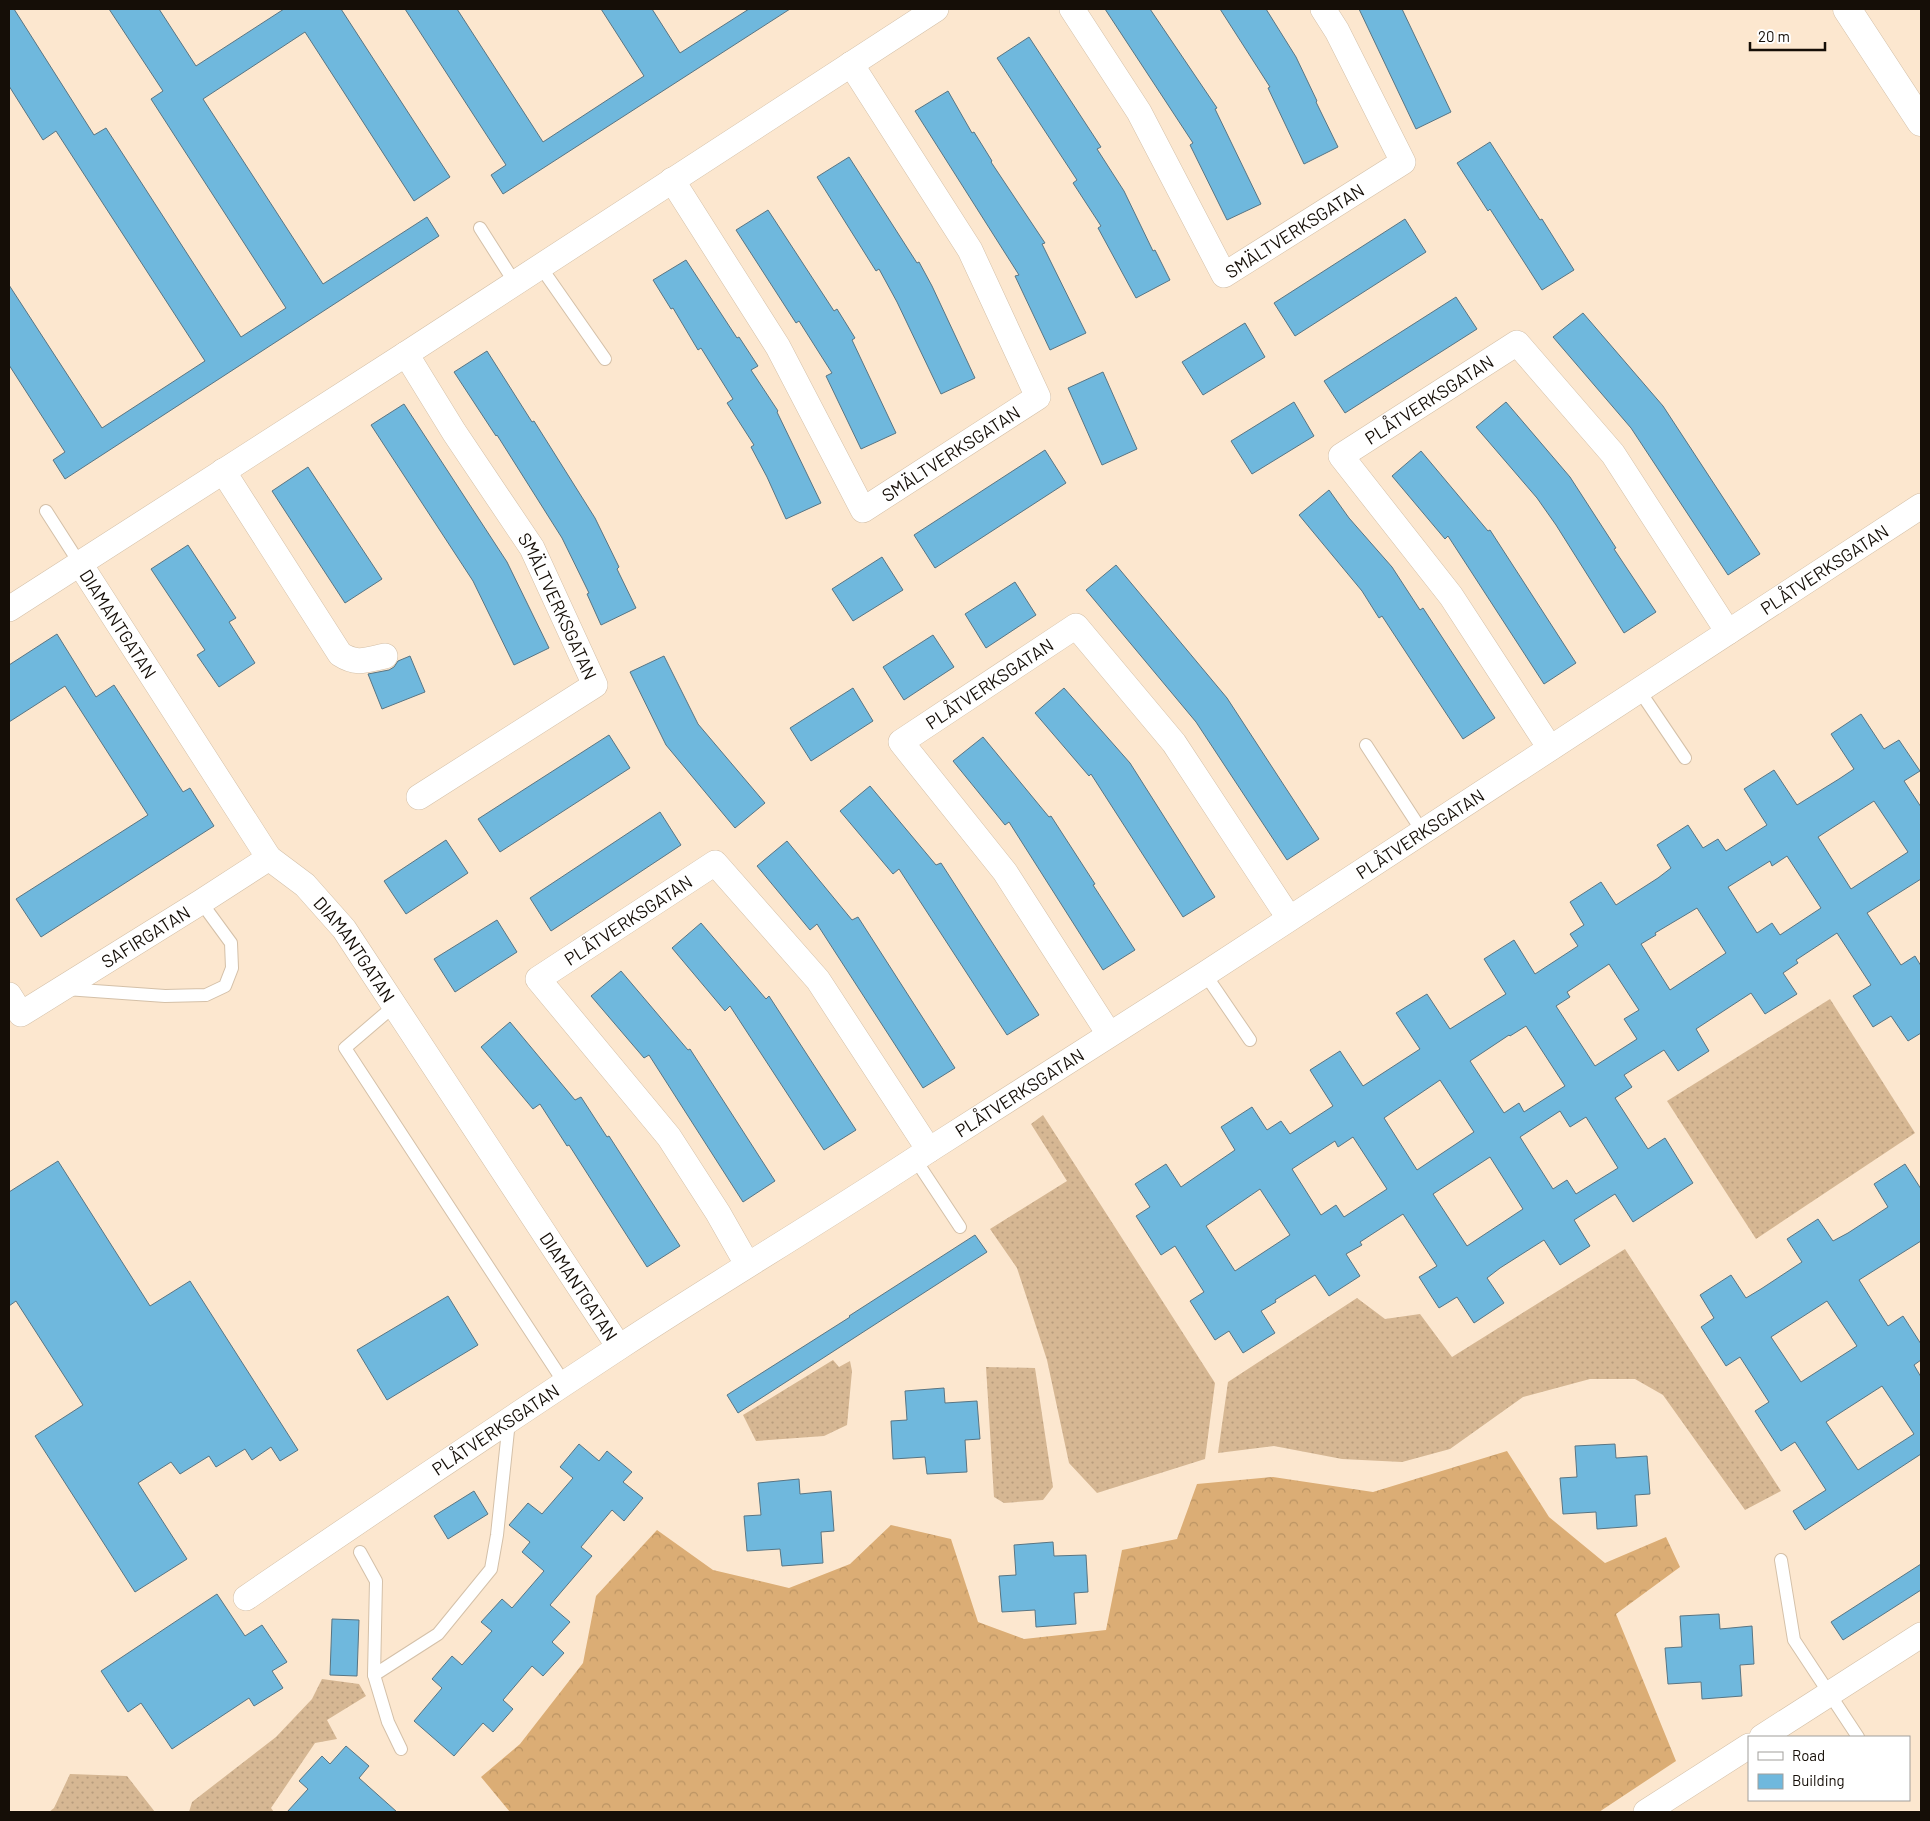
<svg xmlns="http://www.w3.org/2000/svg" width="1930" height="1821" viewBox="0 0 1930 1821" font-family="Barlow,sans-serif">
<defs>
<pattern id="grass-dots" width="8" height="8" patternUnits="userSpaceOnUse" patternTransform="scale(1.25)"><rect width="8" height="8" fill="#d6b793"/><path d="M2 2h.1M6 6h.1" fill="none" stroke="#b79c7d" stroke-width="1.8" stroke-linecap="round"/></pattern>
<pattern id="forest-crowns" width="20" height="18" patternUnits="userSpaceOnUse" patternTransform="scale(1.25)"><rect width="20" height="18" fill="#dbad75"/><path d="M2 6a3 3 0 1 1 6 0M12 15a3 3 0 1 1 6 0" fill="none" stroke="#bb9464"/></pattern>
</defs>
<rect width="100%" height="100%" fill="#fce7cf"/>
<g fill="url(#grass-dots)">
<path d="M1830,999L1915,1133L1756,1239L1667,1101Z"/>
<path d="M1043,1115L1215,1383L1205,1459L1097,1493L1069,1463L1047,1360L1017,1268L990,1229L1067,1181L1031,1124Z"/>
<path d="M1625,1249L1781,1491L1745,1510L1663,1395L1635,1379H1590L1523,1397L1450,1449L1402,1462L1342,1459L1274,1446L1218,1453L1228,1382L1357,1298L1385,1319L1420,1314L1452,1357Z"/>
<path d="M833,1360L839,1367L850,1361L852,1371L847,1425L824,1436L756,1441L743,1415Z"/>
<path d="M986,1367L1035,1368L1053,1487L1043,1500L1004,1503L994,1497Z"/>
<path d="M322,1679L359,1684L366,1696L327,1720L337,1739L315,1743L271,1808L274,1812H189L192,1802L276,1737L312,1699Z"/>
<path d="M70,1774L127,1776L155,1812H49L54,1808Z"/>
</g>
<path fill="url(#forest-crowns)" d="M1507,1451L1549,1517L1605,1563L1666,1537L1680,1567L1616,1614L1676,1761L1599,1812H510L481,1777L520,1744L583,1663L596,1596L657,1530L713,1570L789,1588L850,1564L891,1525L951,1539L978,1622L1024,1639L1106,1630L1122,1550L1177,1539L1197,1484L1273,1477L1373,1492Z"/>
<g fill="#6fb8dd" stroke="#597583" fill-rule="evenodd">
<path d="M9,9H14L94,135L106,128L241,337L286,308L151,99L163,91L109,9H159L196,66L284,9H341L450,177L414,201L305,32L203,99L323,284L427,217L439,236L65,479L53,460L65,452L9,365V285L102,428L205,361L56,131L43,140L9,86Z"/>
<path d="M405,9H457L543,142L644,76L601,9H652L680,53L749,9H790L503,194L491,175L506,165Z"/>
<path d="M1105,9H1150L1217,108L1215,109L1261,204L1227,220L1190,145L1193,143Z"/>
<path d="M1220,9H1266L1296,57L1317,101L1316,102L1338,147L1304,164L1268,88L1270,87Z"/>
<path d="M1359,9H1402L1451,112L1416,129Z"/>
<path d="M1029,37L1101,147L1097,149L1124,191L1153,251L1155,250L1170,280L1136,298L1098,228L1101,226L1073,183L1077,180L997,58Z"/>
<path d="M948,91L972,133L974,132L992,161L991,162L1045,243L1042,244L1086,333L1050,350L1015,276L1019,275L915,111Z"/>
<path d="M1490,142L1540,220L1542,219L1574,270L1542,290L1490,209L1488,211L1457,163Z"/>
<path d="M849,157L917,263L919,262L932,286L975,378L941,394L897,302L879,269L876,271L817,177Z"/>
<path d="M768,210L834,311L837,309L855,338L852,340L896,433L861,449L826,376L832,373L799,321L796,323L736,230Z"/>
<path d="M1405,219L1426,252L1295,336L1274,303Z"/>
<path d="M686,260L737,338L739,337L758,366L751,370L778,411L777,412L821,503L786,519L767,477L751,447L754,445L727,403L733,399L701,348L698,350L673,308L671,309L653,280Z"/>
<path d="M1456,297L1477,329L1345,413L1324,381Z"/>
<path d="M1583,313L1663,406L1760,554L1728,575L1631,428L1553,337Z"/>
<path d="M1245,323L1265,357L1203,395L1182,362Z"/>
<path d="M487,351L532,422L534,421L595,518L619,567L617,569L636,608L601,625L587,594L589,593L562,538L497,435L496,436L454,372Z"/>
<path d="M1103,372L1137,449L1102,465L1068,388Z"/>
<path d="M1294,402L1314,436L1252,474L1231,441Z"/>
<path d="M1506,402L1570,477L1616,548L1614,549L1656,612L1624,633L1556,525L1537,498L1476,427Z"/>
<path d="M404,404L507,562L549,648L514,665L473,581L371,425Z"/>
<path d="M1045,450L1066,483L935,568L914,535Z"/>
<path d="M1421,451L1488,531L1490,530L1576,663L1544,684L1448,536L1445,539L1392,476Z"/>
<path d="M308,467L382,579L345,603L272,491Z"/>
<path d="M1329,490L1349,518L1392,567L1420,610L1423,608L1495,718L1463,739L1382,616L1379,618L1362,591L1299,515Z"/>
<path d="M188,545L236,618L229,622L255,663L219,687L197,655L205,650L151,569Z"/>
<path d="M882,557L903,590L853,621L832,589Z"/>
<path d="M1116,565L1227,698L1319,839L1287,860L1196,722L1086,590Z"/>
<path d="M1015,582L1036,615L986,648L965,614Z"/>
<path d="M57,634L96,697L114,685L183,792L190,788L214,826L41,937L16,899L148,815L65,686L9,722V665Z"/>
<path d="M933,635L954,667L904,700L883,667Z"/>
<path d="M410,656L425,692L382,709L368,674L389,670L394,667L398,661Z"/>
<path d="M664,656L698,724L765,803L735,828L666,745L630,672Z"/>
<path d="M853,688L873,721L811,761L790,728Z"/>
<path d="M1064,688L1130,763L1215,897L1183,917L1091,774L1089,776L1035,713Z"/>
<path d="M1861,714L1884,749L1899,740L1920,771L1904,781L1921,807V879L1867,913L1901,965L1915,956L1921,966V1033L1908,1041L1891,1016L1873,1027L1853,996L1871,985L1837,933L1796,960L1798,963L1783,973L1797,994L1765,1014L1751,993L1696,1029L1709,1051L1678,1071L1664,1050L1624,1075L1632,1087L1615,1098L1648,1149L1665,1138L1693,1183L1633,1222L1615,1194L1574,1220L1590,1246L1560,1265L1544,1240L1500,1268L1487,1278L1504,1303L1474,1323L1457,1297L1439,1308L1419,1277L1437,1266L1403,1214L1360,1242L1362,1245L1346,1254L1360,1276L1329,1296L1315,1275L1275,1300L1276,1302L1261,1311L1275,1333L1243,1353L1229,1331L1215,1340L1190,1301L1204,1292L1175,1246L1161,1255L1136,1216L1150,1207L1135,1184L1166,1164L1181,1187L1235,1150L1221,1127L1252,1107L1267,1130L1281,1121L1290,1134L1333,1106L1310,1070L1340,1051L1363,1086L1420,1049L1396,1013L1427,994L1450,1029L1506,994L1484,959L1514,940L1535,974L1578,946L1570,934L1584,925L1570,902L1601,882L1616,905L1658,878L1671,868L1657,845L1688,825L1703,848L1718,839L1726,851L1767,825L1744,789L1774,770L1797,805L1839,779L1854,769L1831,734ZM1874,801L1908,852L1851,889L1818,837ZM1787,856L1821,908L1780,935L1772,923L1757,933L1728,887L1770,861L1772,866ZM1697,908L1726,953L1670,990L1641,944L1656,935L1655,933ZM1609,964L1639,1010L1624,1019L1637,1039L1595,1066L1556,1006L1570,997L1567,992ZM1526,1026L1565,1086L1524,1112L1519,1103L1504,1113L1470,1061L1509,1035L1510,1036ZM1440,1080L1474,1132L1417,1170L1384,1118ZM1560,1111L1570,1127L1586,1117L1618,1168L1576,1194L1567,1180L1553,1189L1520,1137ZM1353,1137L1387,1189L1344,1217L1336,1205L1321,1215L1292,1169L1335,1141L1338,1147ZM1490,1157L1523,1209L1467,1246L1433,1194ZM1260,1189L1290,1235L1235,1271L1206,1226Z"/>
<path d="M609,735L630,768L500,852L478,819Z"/>
<path d="M983,737L1049,817L1051,816L1095,884L1093,885L1135,950L1103,970L1009,822L1005,825L953,761Z"/>
<path d="M870,786L936,865L941,863L1039,1015L1007,1035L899,869L893,874L840,811Z"/>
<path d="M660,812L681,845L551,931L530,898Z"/>
<path d="M446,840L468,873L406,914L384,881Z"/>
<path d="M787,841L852,920L858,917L955,1068L923,1088L817,924L810,930L757,866Z"/>
<path d="M497,920L517,952L455,992L434,959Z"/>
<path d="M701,923L766,999L769,996L856,1130L824,1150L730,1006L725,1011L672,948Z"/>
<path d="M621,971L688,1050L690,1049L775,1181L743,1202L649,1055L644,1058L591,996Z"/>
<path d="M510,1022L575,1100L581,1097L607,1137L609,1136L680,1246L647,1267L569,1145L567,1146L540,1104L533,1109L481,1047Z"/>
<path d="M58,1161L150,1306L190,1281L298,1450L280,1461L271,1447L252,1460L245,1449L216,1467L209,1456L180,1474L171,1462L138,1483L187,1559L135,1592L35,1436L83,1405L16,1301L9,1306V1192Z"/>
<path d="M1905,1164L1921,1189V1241L1859,1280L1888,1326L1903,1316L1921,1344V1360L1914,1365L1921,1377V1454L1805,1530L1793,1511L1826,1490L1795,1442L1781,1451L1755,1411L1769,1402L1740,1357L1726,1366L1701,1327L1714,1318L1700,1295L1731,1275L1746,1298L1761,1289L1802,1262L1787,1239L1818,1219L1833,1241L1848,1233L1888,1207L1874,1184ZM1827,1301L1857,1346L1801,1382L1771,1337ZM1882,1386L1914,1434L1858,1470L1826,1422Z"/>
<path d="M975,1235L987,1252L738,1413L727,1395L850,1317L849,1316Z"/>
<path d="M448,1296L478,1345L387,1400L357,1350Z"/>
<path d="M944,1388L945,1403L977,1401L980,1439L965,1440L967,1472L927,1474L925,1457L893,1459L891,1421L907,1420L905,1391Z"/>
<path d="M579,1444L599,1461L607,1451L632,1472L623,1482L643,1498L624,1521L612,1510L581,1547L592,1556L550,1605L570,1622L552,1642L564,1653L543,1676L532,1666L503,1700L513,1709L493,1732L483,1723L454,1756L414,1721L442,1688L432,1679L452,1656L462,1665L492,1631L481,1622L502,1599L512,1608L544,1571L522,1552L530,1542L509,1525L528,1503L542,1514L573,1478L560,1467Z"/>
<path d="M1615,1444L1616,1458L1647,1456L1650,1494L1635,1495L1637,1526L1597,1529L1596,1512L1563,1514L1560,1478L1577,1477L1575,1446Z"/>
<path d="M799,1479L800,1494L831,1491L834,1531L821,1532L823,1563L782,1566L780,1549L747,1551L744,1516L761,1515L758,1483Z"/>
<path d="M474,1491L488,1514L448,1539L434,1516Z"/>
<path d="M1053,1542L1054,1556L1086,1555L1088,1592L1074,1593L1076,1624L1036,1627L1035,1610L1002,1612L999,1576L1016,1575L1014,1545Z"/>
<path d="M1921,1564V1590L1843,1640L1831,1622Z"/>
<path d="M217,1594L245,1636L262,1625L287,1662L272,1671L283,1688L254,1706L249,1698L172,1749L141,1703L128,1712L101,1671Z"/>
<path d="M1719,1614L1720,1629L1752,1626L1754,1664L1740,1665L1742,1696L1702,1699L1701,1682L1668,1684L1665,1648L1682,1647L1680,1616Z"/>
<path d="M332,1619L359,1620L357,1676L330,1675Z"/>
<path d="M346,1746L369,1766L359,1778L397,1812H287L308,1789L299,1781L322,1756L330,1764Z"/>
</g>
<g fill="none" stroke-linecap="round" stroke-linejoin="round">
<g stroke="#d4c0a8" stroke-width="14">
<g id="lane">
<path d="M480,228L515,283"/>
<path d="M540,266L605,359"/>
<path d="M46,511L80,564"/>
<path d="M1639,690L1685,758"/>
<path d="M1366,745L1422,831"/>
<path d="M1205,974L1250,1040"/>
<path d="M66,989L165,996L206,995L225,986L232,968L231,943L201,902"/>
<path d="M394,1006L345,1048L565,1384"/>
<path d="M915,1159L960,1227"/>
<path d="M360,1552L376,1581L374,1675L388,1722L401,1749"/>
<path d="M1781,1560L1794,1640L1858,1737"/>
<path d="M374,1675L438,1634L491,1569L497,1535L509,1421"/>
</g>
</g>
<g stroke="#d4c0a8" stroke-width="26">
<g id="street">
<path id="s1" d="M1072,9L1139,112L1224,275L1403,162L1337,31L1323,9"/>
<path id="s2" d="M672,180L778,347L863,510L1038,397L970,250L851,64"/>
<path id="s3" d="M406,354L454,432L532,548L595,685L419,797"/>
<path d="M223,471L340,654C357,665 366,660 385,656"/>
<path id="s4" d="M80,564L269,858L305,885L344,929L619,1347"/>
<path d="M9,609L406,354L936,9"/>
<path id="s5" d="M1550,748L1451,596L1341,456L1517,343L1613,454L1728,632"/>
<path id="s6" d="M9,995L21,1014L201,902L269,858"/>
<path id="s7" d="M1109,1034L1005,872L901,742L1076,626L1174,743L1289,918"/>
<path id="s8" d="M747,1264L718,1213L669,1137L538,979L715,863L818,980L929,1150"/>
<path id="s9" d="M246,1598C370,1513 495,1429 621,1346C723,1279 828,1217 929,1150L1205,974L1921,506"/>
<path d="M1762,1737L1921,1635"/>
<path d="M1646,1812L1749,1746"/>
</g>
</g>
<g stroke="#d4c0a8" stroke-width="29">
<path id="secondary" d="M1847,9L1921,122"/>
</g>
<use href="#lane" stroke="#fff" stroke-width="12"/>
<use href="#street" stroke="#fff" stroke-width="25"/>
<use href="#secondary" stroke="#fff" stroke-width="28"/>
</g>
<g text-anchor="middle" dominant-baseline="central" stroke-width="4" stroke-linejoin="round" paint-order="stroke">
<g font-size="18" fill="#150e07" stroke="#fff">
<text stroke="none"><textPath href="#s1" startOffset="390">SMÄLTVERKSGATAN</textPath></text>
<text stroke="none"><textPath href="#s5" startOffset="464">PLÅTVERKSGATAN</textPath></text>
<text stroke="none"><textPath href="#s2" startOffset="486">SMÄLTVERKSGATAN</textPath></text>
<text stroke="none"><textPath href="#s9" startOffset="1884">PLÅTVERKSGATAN</textPath></text>
<text stroke="none"><textPath href="#s3" startOffset="295">SMÄLTVERKSGATAN</textPath></text>
<text stroke="none"><textPath href="#s4" startOffset="71">DIAMANTGATAN</textPath></text>
<text stroke="none"><textPath href="#s7" startOffset="465">PLÅTVERKSGATAN</textPath></text>
<text stroke="none"><textPath href="#s9" startOffset="1401">PLÅTVERKSGATAN</textPath></text>
<text stroke="none"><textPath href="#s8" startOffset="462">PLÅTVERKSGATAN</textPath></text>
<text stroke="none"><textPath href="#s6" startOffset="169">SAFIRGATAN</textPath></text>
<text stroke="none"><textPath href="#s4" startOffset="476">DIAMANTGATAN</textPath></text>
<text stroke="none"><textPath href="#s9" startOffset="924">PLÅTVERKSGATAN</textPath></text>
<text stroke="none"><textPath href="#s4" startOffset="881">DIAMANTGATAN</textPath></text>
<text stroke="none"><textPath href="#s9" startOffset="301">PLÅTVERKSGATAN</textPath></text>
</g>
</g>
<rect width="1930" height="1821" fill="none" stroke="#150e07" stroke-width="20"/>
<rect x="1748" y="1736" width="162" height="65" fill="#ffffff" stroke="#a19f9c"/>
<rect x="1758" y="1752" width="25" height="8" fill="#ffffff" stroke="#a19f9c"/>
<text x="1792" y="1761" font-size="15" fill="#150e07">Road</text>
<rect x="1758" y="1774" width="25" height="15" fill="#6fb8dd" stroke="#a19f9c"/>
<text x="1792" y="1786" font-size="15" fill="#150e07">Building</text>
<path d="M1750 42v8h75v-8" fill="none" stroke="#150e07" stroke-width="2.5"/>
<text x="1758" y="42" font-size="15" fill="#150e07" stroke="#ffffff" stroke-width="4" paint-order="stroke">20 m</text>
</svg>
